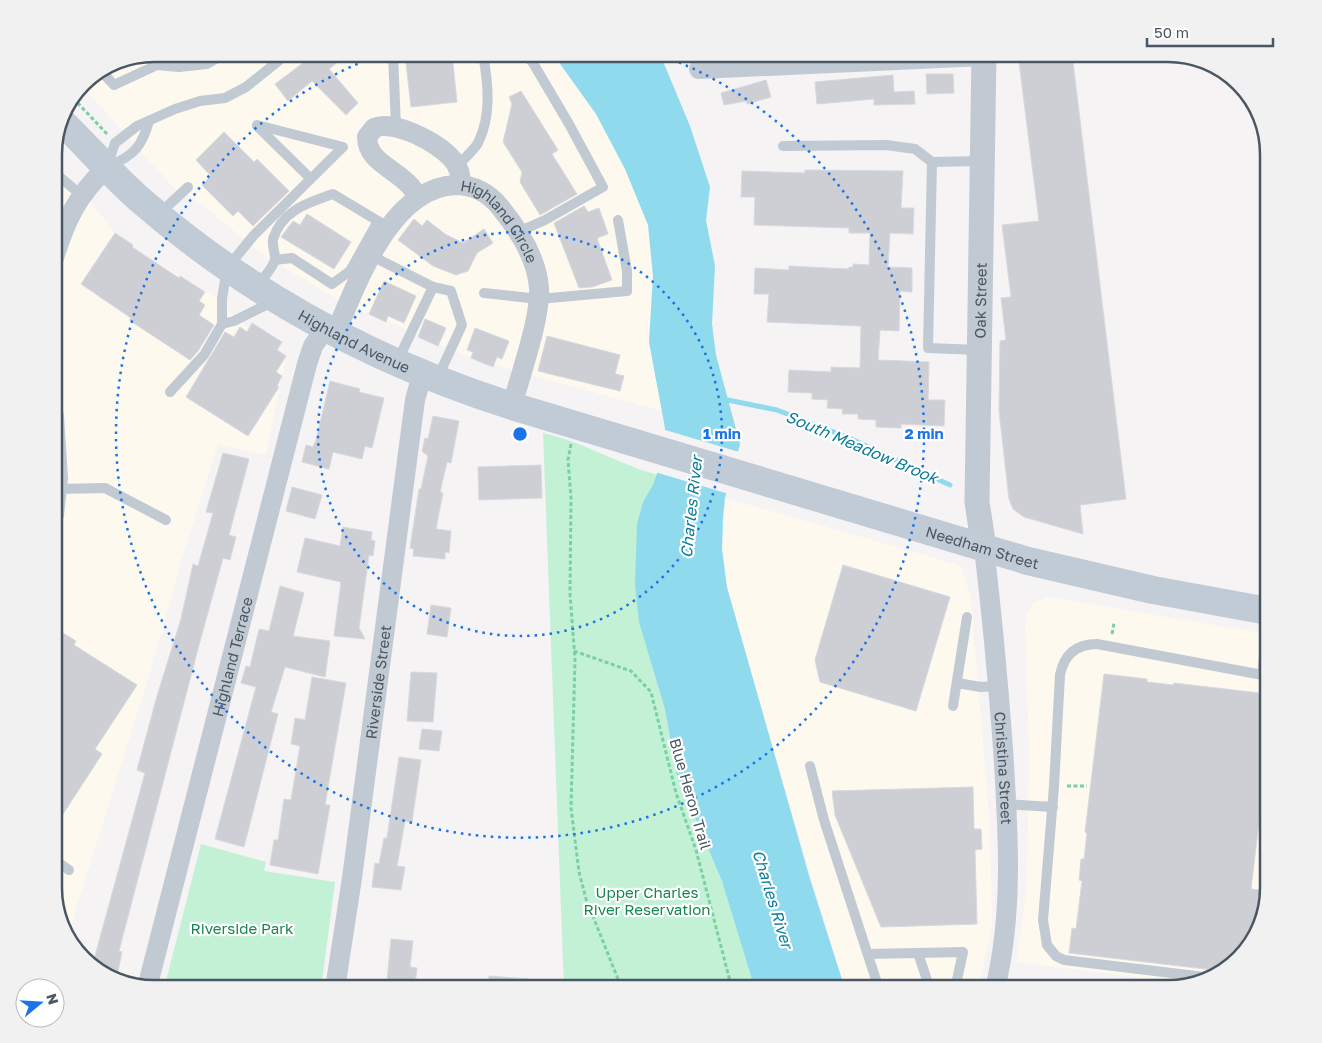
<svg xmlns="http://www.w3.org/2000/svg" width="1322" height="1043" viewBox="0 0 1322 1043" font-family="'Golos Text',sans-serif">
<rect width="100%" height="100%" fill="#f5f3f3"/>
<g fill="#fdf9ef">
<path d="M154,54H553L596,114L625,169L648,225L653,276L649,342L662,411L476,360L337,299L263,255L199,202L172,186L82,86L88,79L116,61Z"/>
<path d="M54,164L88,199L116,234L141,253L215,297L237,319L286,356L266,455L218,444L181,562L152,666L67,938L64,933L54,895Z"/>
<path d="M725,498L959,565L962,569L971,599L990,827L992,925L979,989H845L734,620L727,587L722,549Z"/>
<path d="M1048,597L1268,634V889L1261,927L1243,955L1212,979L1190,984L1016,962L1027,888L1029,751L1025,623L1027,613L1033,603Z"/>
</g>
<g fill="#c3f1d5">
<path d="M543,433C583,442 618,464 658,475L766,989H564Z"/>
<path d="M201,844L266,862L264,871L335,882L321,989H164Z"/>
</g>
<path fill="#90daee" d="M553,54H660L690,126L710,187L706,220L715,266L712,324L716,355L740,444L725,498L723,517L722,549L727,587L810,879L845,989H755L722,881L677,775L665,709L639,622L635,585L637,524L643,502L653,485L661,462L665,428L649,342L653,276L648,225L625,169L596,114Z"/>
<path fill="#f5f3f3" d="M662,429L739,452L729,494L655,472L658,461Z"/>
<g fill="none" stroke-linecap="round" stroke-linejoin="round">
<path stroke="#90daee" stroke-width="5" d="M723,399L777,410L849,438L950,485"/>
</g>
<g fill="#cdcfd5" stroke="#d7d9de">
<path d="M315,54H348L329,69L358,103L346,115L312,81L288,101L275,84Z"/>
<path d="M405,54H452L457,102L411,107Z"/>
<path d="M1018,54H1072L1126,499L1080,505L1083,534L1024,517L1013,509L1009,499L999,411L1000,341L1006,340L1001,298L1011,297L1002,225L1039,221Z"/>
<path d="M926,74H953L954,93L927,94Z"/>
<path d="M893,75L894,92L914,91L915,104L874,105V99L817,104L815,82Z"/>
<path d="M766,80L771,97L747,104L746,101L724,105L721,93Z"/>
<path d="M521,91L558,150L552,154L577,194L540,215L520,182L522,172L503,142L512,104L509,97Z"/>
<path d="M224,132L254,162L257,159L289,191L253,226L238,211L233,216L202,185L211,176L196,160Z"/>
<path d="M805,170L903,171L901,208H914L913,234L890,233L888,267L912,268V292L900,291L899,331L880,330L878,360L929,362L928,400H945L944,426L901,424V428L876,427V420L858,419V414H842L843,409L827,408L828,400L812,399V393L788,392L789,370L831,372V367L860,368L861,326L767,322L769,294H754L755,268L789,270V266L848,269L849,267H853V264L869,265L870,233H849V228L754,225L755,197H741L742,171L805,173Z"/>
<path d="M584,206L588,212L599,208L608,234L597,238L612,280L592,287L579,288L554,223Z"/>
<path d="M307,214L351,242L334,269L281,237L293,221L300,225Z"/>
<path d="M414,219L422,226L427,220L445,234L463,243L484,229L493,243L477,253L468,271L456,275L433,266L398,240Z"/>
<path d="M115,233L133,245L132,247L179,278L180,276L205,292L199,301L205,305L199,315L214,325L198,351L190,360L129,320L131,318L81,284Z"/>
<path d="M384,281L416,296L404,323L388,316L386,322L369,314Z"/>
<path d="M425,319L446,328L438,346L418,337Z"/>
<path d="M252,323L282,342L277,350L286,356L276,372L282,376L277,386L279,387L248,436L186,397L225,332L234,337L240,327L247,332Z"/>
<path d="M475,328L509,341L502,359L497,357L493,367L471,358L473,352L467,350Z"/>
<path d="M547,336L620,355L615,374L624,376L620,391L538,371Z"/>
<path d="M330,381L360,389L359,392L384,398L372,448L365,446L362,459L333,452L329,469L302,462L306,445L313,447L316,440Z"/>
<path d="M433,416L459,421L451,463L447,462L440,492L443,493L436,529L451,531L449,553L445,552V559L413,556L414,549L410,548L419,489H421L428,456L422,451L425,438L428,439Z"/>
<path d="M223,453L249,459L229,535L236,537L230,560L223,558L199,645L119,951L122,952L116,981L92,967L145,773L137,770L157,696L181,619L193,564L198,566L213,513L206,512Z"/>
<path d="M541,465L542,498L479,500L478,467Z"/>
<path d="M292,487L322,495L315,519L286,511Z"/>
<path d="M343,527L372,532L371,540L375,541L373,556L369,555L359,628L365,639L334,636L341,582L297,572L305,538L340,546Z"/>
<path d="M843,565L950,597L916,711L820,682L815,660Z"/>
<path d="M280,586L304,593L293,636L330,641L325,677L285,667L271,712L278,714L244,847L215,839L256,687L241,683L246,666L250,667L259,629L269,631Z"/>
<path d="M431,605L451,608L447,637L427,634Z"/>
<path d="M63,633L76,641L74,645L137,685L95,749L102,754L54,828V643L59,634L62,635Z"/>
<path d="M411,672L437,673L433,722L407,721Z"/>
<path d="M1104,674L1147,679V682L1173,685L1174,683L1268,694V798L1262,797L1251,889L1268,891L1261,927L1243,955L1222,971L1069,953L1072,928L1076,929L1082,881L1079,880L1081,859H1084L1087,833L1085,832Z"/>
<path d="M312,677L346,683L325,805H330L318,874L270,865L274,840H278L284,799L291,800L300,746L291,744L295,718L305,720Z"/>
<path d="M422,729L442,731L439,751L419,749Z"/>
<path d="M399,757L421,760L412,822L405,821L397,866L405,867L401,890L372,887L375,863L379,864L384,838H387Z"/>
<path d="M973,787L974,829H981L982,849L975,850L977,924L881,927L835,815L832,791Z"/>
<path d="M391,939L413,941L410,967L417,968L415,984L387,981Z"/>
<path d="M489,976L528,979V989H488Z"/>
</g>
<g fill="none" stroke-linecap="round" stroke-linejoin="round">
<g stroke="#7ad0a6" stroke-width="3" stroke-dasharray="4 2.5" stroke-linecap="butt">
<path d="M73,98L107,134"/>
<path d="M571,444L568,460L571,498L570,594L575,659L571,808L579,872L586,899L622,989"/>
<path d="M1112,634L1114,623"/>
<path d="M574,651L631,671L651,692L676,793L696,850L732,989"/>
<path d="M1067,786H1087"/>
</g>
<g stroke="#c1cad2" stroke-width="10">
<path d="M393,54L396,127"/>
<path d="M101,71L114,85L157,65L179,67L207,64L224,54"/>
<path d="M257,126L310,178"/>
<path d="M783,146L886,145L915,149L932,162"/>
<path d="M108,164L115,143L137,126L175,109L200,101L225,98L246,87L287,54"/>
<path d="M109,166C133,156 142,147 149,121"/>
<path d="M457,166C464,159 473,151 478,143C492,115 488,83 483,54"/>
<path d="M54,172L81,195"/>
<path d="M159,214L188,187"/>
<path d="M518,232L545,220L603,187L569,124L533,63L525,54"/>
<path d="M372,256L433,287"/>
<path d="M275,260L292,258L332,284L350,271L378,221"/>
<path d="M258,285C263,278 274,267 275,259C275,252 272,245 273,239C282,210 308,203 333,194L388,227"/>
<path d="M484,293L539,299L627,291V271L618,220"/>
<path d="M222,324L234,321L274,301"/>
<path d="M980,350L928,348L932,162L982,161"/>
<path d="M397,362L433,287L451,291L462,325L438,377"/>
<path d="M170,392L204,355L222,324V299L227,268L254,235L343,147L257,125"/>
<path d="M58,489L105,488L166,520"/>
<path d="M1262,675L1267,627L1265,611"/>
<path d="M957,683L981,687L998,686"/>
<path d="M953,706L967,617"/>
<path d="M810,766L824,820L879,989"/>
<path d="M1006,804L1053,807"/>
<path d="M54,860L69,870"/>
<path d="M1268,863H1265L1268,840"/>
<path d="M918,953L930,989"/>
<path d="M869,954L963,952L955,989"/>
<path d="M1213,978L1064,960L1056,956L1047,945L1043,920L1054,786L1060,675C1064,655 1076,644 1097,644L1268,676"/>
<path d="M1074,989L1075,985L1112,989"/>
</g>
<g stroke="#c1cad2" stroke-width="20">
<path d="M699,69L984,56"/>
<path d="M418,198C406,170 367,166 367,137L374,128C394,119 439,143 453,160C459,167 461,176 461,185"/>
<path d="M54,258C66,219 77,196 107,167"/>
<path id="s1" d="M335,334C357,284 390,188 455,185C474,185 488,192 500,207C518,229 537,259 539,288C541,317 520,376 512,406"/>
<path d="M54,515L58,478L54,416"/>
<path id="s2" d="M984,548C992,615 998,681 1003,748C1008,828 1014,911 995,989"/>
<path id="s3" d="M147,988L307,364L313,346L325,329"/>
<path id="s4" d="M335,989L352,878L415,400L422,375"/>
</g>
<path stroke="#c1cad2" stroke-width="25" id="s5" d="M984,548L977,502L984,54"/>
<path stroke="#c1cbd6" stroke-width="28" id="s6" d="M61,121C87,146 111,174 138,198C248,294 373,362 512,406L1028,561L1153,590L1268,611"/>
</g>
<g fill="none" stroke="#1a73e8" stroke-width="2.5" stroke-dasharray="2.5 5">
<circle cx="520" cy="434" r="202"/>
<path d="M658 54A404 404 0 1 1 382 54"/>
</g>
<g text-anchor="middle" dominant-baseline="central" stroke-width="4.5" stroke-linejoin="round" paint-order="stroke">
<g font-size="15" fill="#4a5661" stroke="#fff">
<text stroke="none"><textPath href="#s1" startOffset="262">Highland Circle</textPath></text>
<text stroke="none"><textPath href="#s5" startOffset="248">Oak Street</textPath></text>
<text stroke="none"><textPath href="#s6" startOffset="369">Highland Avenue</textPath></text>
<text stroke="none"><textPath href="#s6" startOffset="1031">Needham Street</textPath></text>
<text stroke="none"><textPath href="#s3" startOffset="342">Highland Terrace</textPath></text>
<text stroke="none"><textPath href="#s4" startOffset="310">Riverside Street</textPath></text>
<text stroke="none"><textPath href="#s2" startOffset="221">Christina Street</textPath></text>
<text transform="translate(691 794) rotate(74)">Blue Heron Trail</text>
</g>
<g font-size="15" fill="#17864f" stroke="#fff">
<text x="647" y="892">Upper Charles<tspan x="647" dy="17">River Reservation</tspan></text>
<text x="242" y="928">Riverside Park</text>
</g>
<g font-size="16" font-style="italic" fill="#0c7c9b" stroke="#fff">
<text transform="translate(862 447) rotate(23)">South Meadow Brook</text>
<text transform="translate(691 507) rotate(-84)">Charles River</text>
<text transform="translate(773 899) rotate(73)">Charles River</text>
</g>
</g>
<path d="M0 0H1322V1043H0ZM154 62H1168A92 92 0 0 1 1260 154V888A92 92 0 0 1 1168 980H154A92 92 0 0 1 62 888V154A92 92 0 0 1 154 62Z" fill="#f1f1f2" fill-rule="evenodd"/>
<path fill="none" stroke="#4a5661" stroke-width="2.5" d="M154 62H1168A92 92 0 0 1 1260 154V888A92 92 0 0 1 1168 980H154A92 92 0 0 1 62 888V154A92 92 0 0 1 154 62Z"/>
<circle cx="520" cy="434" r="8" fill="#1a73e8" stroke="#fff" stroke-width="2.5"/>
<g font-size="15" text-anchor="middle" font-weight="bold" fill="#1a73e8" stroke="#fff" stroke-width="4.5" stroke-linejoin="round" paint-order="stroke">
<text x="722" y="439">1 min</text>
<text x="924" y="439">2 min</text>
</g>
<g transform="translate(40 1003) rotate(72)"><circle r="24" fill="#ffffff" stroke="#b7bbc0"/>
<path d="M0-4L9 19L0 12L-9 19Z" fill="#1a73e8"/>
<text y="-8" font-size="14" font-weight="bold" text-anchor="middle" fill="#4a5661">N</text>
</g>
<path d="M1147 38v8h126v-8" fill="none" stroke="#4a5661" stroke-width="2.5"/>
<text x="1154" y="38" font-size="15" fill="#4a5661" stroke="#ffffff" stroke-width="4" paint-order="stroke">50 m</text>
</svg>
